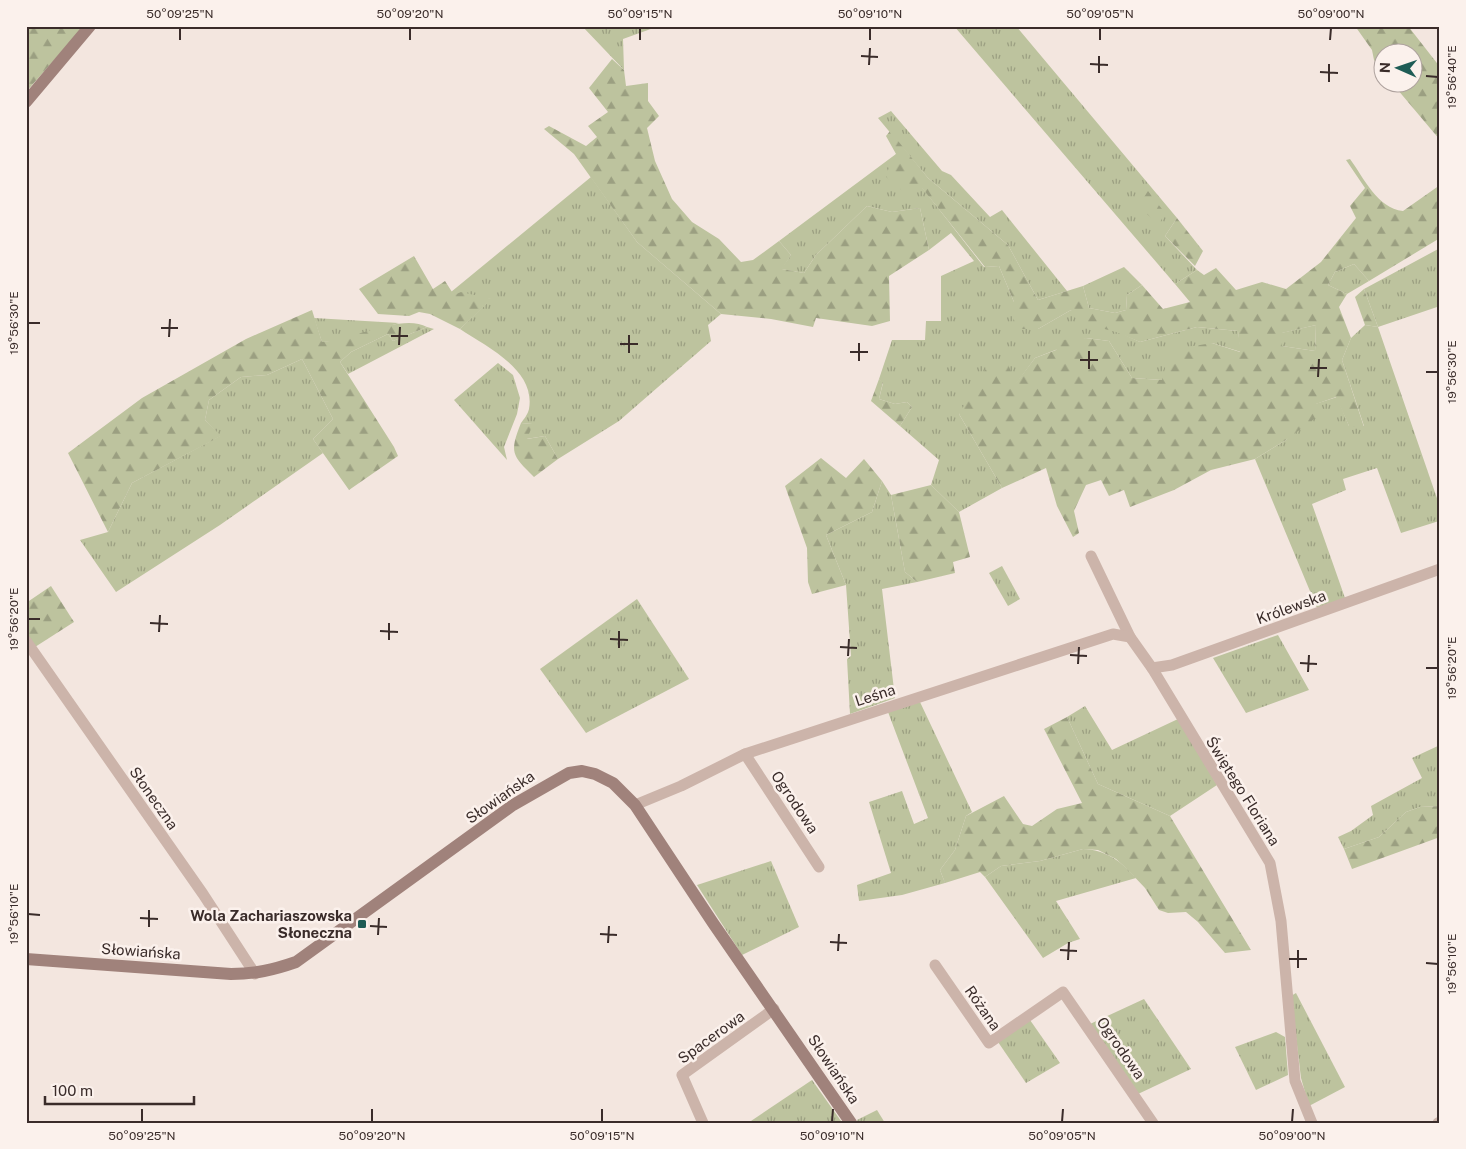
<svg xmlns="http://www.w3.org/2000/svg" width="1466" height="1149" viewBox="0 0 1466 1149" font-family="'Public Sans',sans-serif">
<defs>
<pattern id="grass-tufts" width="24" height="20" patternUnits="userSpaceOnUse" patternTransform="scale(1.25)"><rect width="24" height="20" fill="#bdc39e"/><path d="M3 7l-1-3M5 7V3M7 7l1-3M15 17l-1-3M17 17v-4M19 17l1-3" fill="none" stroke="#9b9f81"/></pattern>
<pattern id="forest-firs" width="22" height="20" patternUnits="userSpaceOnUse" patternTransform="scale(1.25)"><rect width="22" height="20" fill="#bdc39e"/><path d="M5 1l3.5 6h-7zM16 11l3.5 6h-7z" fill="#9b9f81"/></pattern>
</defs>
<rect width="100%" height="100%" fill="#f3e6df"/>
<g fill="url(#grass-tufts)">
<path d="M582,26H659L623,39L624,70Z"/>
<path d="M954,26H1016L1177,218L1165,236L1197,270L1175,284Z"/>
<path d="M891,111L942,171L951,175L990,217L1002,210L1067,291L1038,300L1008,245L928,178L878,118Z"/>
<path d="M896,154L984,267L999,266L1014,302L1038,329L1071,310L1140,342L1197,327L1238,331L1241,352L1212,343L1162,380L1132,378L1109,341L1086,338L1035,358L1016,384L959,414L1002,488L959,512L931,485L939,460L900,426L912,407L907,402L895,404L879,399L883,383L879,379L892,340H925L926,321H941V276L974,261L951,233L929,250L920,208L892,212L867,206L816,255L804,273L781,269L791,255L779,241Z"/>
<path d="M591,177L637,242L721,314L708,325L711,341L619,421L558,459L545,436L526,439L532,424L521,423C524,419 528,414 529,409C536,370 487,347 460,329L491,299L454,296L451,292Z"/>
<path d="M1440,248V306L1378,327L1440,507L1439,521L1401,533L1377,468L1343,479L1346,490L1312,504L1345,598L1317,608L1255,459L1286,440L1315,404L1337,397L1349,426H1364L1342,360L1351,338L1365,325L1378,327L1364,289Z"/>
<path d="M1354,264L1369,281L1347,294L1328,285L1335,272Z"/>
<path d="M1124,267L1142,285L1127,295L1126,310L1115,313L1089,308L1083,286Z"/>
<path d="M314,318L399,323L340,341L322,342Z"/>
<path d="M1316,325L1315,351L1282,346L1281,333Z"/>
<path d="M427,327L434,329L348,374L340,362L351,352L388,334L393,341Z"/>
<path d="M302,359L333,419L313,439L323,453L220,525L116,592L80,540L108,532L132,483L220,436L205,420L209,400L241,377L267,375Z"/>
<path d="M498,363L513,375L520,398L517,414L504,447L507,460L454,400Z"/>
<path d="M882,481L891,495L905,572L917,582L882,589L895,698L850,714L847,659L851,656L846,585L826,535L872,512Z"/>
<path d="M1002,566L1020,599L1008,606L989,573Z"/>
<path d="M637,599L689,679L586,733L540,669Z"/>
<path d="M1278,635L1309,690L1246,713L1213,658Z"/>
<path d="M920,702L972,812L966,816L955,850L940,870L945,883L902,895L859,901L857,885L891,873L869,802L902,791L914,824L928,818L888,712Z"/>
<path d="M1085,706L1112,750L1178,719L1217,785L1170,816L1098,784L1067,717Z"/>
<path d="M1440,745V806L1420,807L1406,812L1379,837L1344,849L1338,837L1351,831L1373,815L1371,806L1422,778L1412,758Z"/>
<path d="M1083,849C1106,850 1121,861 1136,878L1056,901L1080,939L1068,943L1043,958L985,877L1001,866L1040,861Z"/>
<path d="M771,861L799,927L742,955L697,885Z"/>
<path d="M1296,993L1345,1087L1309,1106L1301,1078L1291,996Z"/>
<path d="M1144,999L1191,1069L1138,1094L1090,1024Z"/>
<path d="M1030,1020L1060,1063L1026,1083L998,1042Z"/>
<path d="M1276,1032L1285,1037L1288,1075L1256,1090L1235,1047Z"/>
<path d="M812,1080L841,1121L838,1123H748Z"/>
<path d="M877,1110L885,1123H858L857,1120Z"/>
</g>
<g fill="url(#forest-firs)" fill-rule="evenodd">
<path d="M26,26H84L26,92Z"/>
<path d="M1355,26H1408L1440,67V140L1392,83L1414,82V52H1384L1383,72L1374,60L1372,50Z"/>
<path d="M612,59L624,70L626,86L648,83V101L659,116L647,128L655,161L672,199L692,222L719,239L741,262L753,260L779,241L791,255L782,269L804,273L816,255L867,206L892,212L920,208L929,250L889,276L890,321L872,326L816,318L813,327L771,319L721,314L637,242L574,154L544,129L549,126L586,146L597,137L588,126L608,112L589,88Z"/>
<path d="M890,131L928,178L1008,245L1038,300L1083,286L1089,308L1115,313L1126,310L1127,295L1142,285L1163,309L1190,302L1175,284L1197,270L1204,275L1216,268L1236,290L1262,282L1286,289L1321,262L1356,218L1350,206L1365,188L1346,160L1350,159C1364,178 1377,208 1403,211L1440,185V238L1369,281L1354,264L1335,272L1328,285L1347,294L1339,307L1351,338L1342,360L1364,427L1349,426L1336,397L1316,404L1317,417L1286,440L1255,459L1211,470L1174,490L1130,507L1124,490L1109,496L1101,480L1086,485L1074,511L1079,533L1073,537L1057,506L1046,468L1002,488L959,414L990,362L1006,360L1016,383L1035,358L1056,350L1062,340L1086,338L1109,341L1132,378L1162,380L1170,350L1212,343L1240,352L1238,331L1197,327L1140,342L1116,332L1078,322L1071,310L1038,329H1014V302L999,266L985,267L922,188L904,192L885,176L896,154L886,136ZM1316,325L1315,351L1282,346V333Z"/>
<path d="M1148,191L1165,213L1158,226L1139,205Z"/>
<path d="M1177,218L1203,251L1195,266L1165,236Z"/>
<path d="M414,256L433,289L445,281L454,295L461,292L492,299L460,329L430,314L419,312L409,316L378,314L359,289Z"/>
<path d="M1364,289L1378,327L1365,325L1355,297Z"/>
<path d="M312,310L322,342C352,340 402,313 427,327L393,341L388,334L351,352L340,362L394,447L398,456L349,490L313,439L333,419L302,359L267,375L241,377L209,400L205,420L221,436L132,483L108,532L68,453L142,398L246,339Z"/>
<path d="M879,379L883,382L879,399L895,404L907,402L912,407L900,426L871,401Z"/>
<path d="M521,423L533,424L527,439L545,436L558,459L534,477C512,455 509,453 521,423Z"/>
<path d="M821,458L846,478L864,459L882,481L872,512L826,535L846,585L812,594L808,582L807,548L785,486Z"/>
<path d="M931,485L959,512L970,557L953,562L955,573L917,582L905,572L891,495Z"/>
<path d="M51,586L74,622L35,647L26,633V603Z"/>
<path d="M1067,717L1098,784L1170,816L1251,950L1225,953L1198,922L1186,912L1168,913L1159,910L1145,888L1127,869L1116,859L1098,850L1083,849L1040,861L1001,866L985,877L980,872L945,883L940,870L955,850L966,816L1004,796L1023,824L1032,826L1057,809L1082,803L1044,729Z"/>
<path d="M1440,806V837L1352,869L1344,849L1379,837L1406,812L1420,807Z"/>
</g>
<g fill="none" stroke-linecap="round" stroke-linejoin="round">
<g stroke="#ccb4aa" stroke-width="11">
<path d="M1091,556L1130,637L1152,668L1270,863L1281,921L1295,1081L1312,1123"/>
<path d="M26,641L203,894L255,974"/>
<path d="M1152,668L1172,665L1440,569"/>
<path d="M745,754L819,867"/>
<path d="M635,805L681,786L745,754L1113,634L1130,637"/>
<path d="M935,965L989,1043L1063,992L1153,1123"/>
<path d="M703,1123L682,1075L774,1009"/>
<path d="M1438,1123L1440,1122"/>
</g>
<g stroke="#a0827b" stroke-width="12">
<path d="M26,102L90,26"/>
<path d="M26,959L231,974C255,974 273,970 296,962L513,805L569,773L582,771L595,774L613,783L635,805L713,923L851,1123"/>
</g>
</g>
<path fill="none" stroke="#3a2c2a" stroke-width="2" d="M180,40V28M410,40V28M640,40V28M870,40V28M1100,40V28M1330,40L1331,28M861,56L878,57M1090,64L1108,65M869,65L870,48M1320,72L1338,73M1099,73V56M1426,76L1438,77M1329,82V64M28,323H40M161,328H178M391,336H408M169,337L170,319M620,344H638M399,345L400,327M850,352H868M629,353V335M1080,360H1098M859,361V343M1310,368H1327M1089,369V351M1426,372H1438M1318,377L1319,359M28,619H40M150,623L168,624M380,631L398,632M159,632L160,615M610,639L628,640M389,640V623M840,647L857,648M619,648V631M1070,655L1087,656M848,656L849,639M1300,663L1317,664M1078,664L1079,647M1426,668H1438M1308,672L1309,655M28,914L40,915M140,918L158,919M370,926L387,927M149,927V910M600,934L617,935M378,935L379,918M830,942L847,943M608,943L609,926M1060,950L1077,951M838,951L839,934M1289,959H1307M1068,960L1069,942M1426,963L1438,964M1298,968V950M142,1122V1109M372,1122V1109M602,1122V1109M832,1122L833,1109M1062,1122L1063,1109M1292,1122L1293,1109"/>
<rect fill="#1e5c55" stroke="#fbf1ec" stroke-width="2" x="357" y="919" width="10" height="10" rx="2.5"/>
<g text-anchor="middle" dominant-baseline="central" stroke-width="5" stroke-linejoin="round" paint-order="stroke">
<g font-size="15" fill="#3a2c2a" stroke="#fbf1ec">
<text transform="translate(1291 607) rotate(-20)">Królewska</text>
<text transform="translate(875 695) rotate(-18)">Leśna</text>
<text transform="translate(1243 791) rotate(58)">Świętego Floriana</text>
<text transform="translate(500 797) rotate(-35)">Słowiańska</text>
<text transform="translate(154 798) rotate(55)">Słoneczna</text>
<text transform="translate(795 802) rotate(56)">Ogrodowa</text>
<text transform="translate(141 951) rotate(4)">Słowiańska</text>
<text transform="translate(983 1008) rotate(55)">Różana</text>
<text transform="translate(711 1037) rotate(-36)">Spacerowa</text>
<text transform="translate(1121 1048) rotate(55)">Ogrodowa</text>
<text transform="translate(834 1069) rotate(56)">Słowiańska</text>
</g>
<g font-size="15" font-weight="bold" fill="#3a2c2a" stroke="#fbf1ec" text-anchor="end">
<text x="352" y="915">Wola Zachariaszowska<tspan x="352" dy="17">Słoneczna</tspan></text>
</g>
</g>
<rect width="1466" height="1149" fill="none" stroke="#fbf1ec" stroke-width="55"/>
<g transform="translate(1398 68) rotate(272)"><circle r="24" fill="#fbf1ec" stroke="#aea29e"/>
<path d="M0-4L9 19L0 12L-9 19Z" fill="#1e5c55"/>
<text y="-8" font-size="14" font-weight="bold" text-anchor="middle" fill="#3a2c2a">N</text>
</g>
<path d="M45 1096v8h149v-8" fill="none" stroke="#3a2c2a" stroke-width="2.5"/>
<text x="52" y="1096" font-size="15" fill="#3a2c2a" stroke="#fbf1ec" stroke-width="4" paint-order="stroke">100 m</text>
<rect x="28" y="28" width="1410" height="1094" fill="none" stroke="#3a2c2a" stroke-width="2"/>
<g font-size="12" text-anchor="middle" fill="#3a2c2a">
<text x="180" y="18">50°09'25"N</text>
<text x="410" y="18">50°09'20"N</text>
<text x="640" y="18">50°09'15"N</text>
<text x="870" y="18">50°09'10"N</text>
<text x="1100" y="18">50°09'05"N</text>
<text x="1331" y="18">50°09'00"N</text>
<text transform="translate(1452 77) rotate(-90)" y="4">19°56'40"E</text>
<text transform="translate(14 323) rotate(-90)" y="4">19°56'30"E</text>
<text transform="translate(1452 372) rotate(-90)" y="4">19°56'30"E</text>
<text transform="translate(14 619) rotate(-90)" y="4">19°56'20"E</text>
<text transform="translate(1452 668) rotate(-90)" y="4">19°56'20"E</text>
<text transform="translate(14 914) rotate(-90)" y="4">19°56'10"E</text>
<text transform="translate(1452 964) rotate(-90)" y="4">19°56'10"E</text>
<text x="142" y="1140">50°09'25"N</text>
<text x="372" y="1140">50°09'20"N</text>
<text x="602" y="1140">50°09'15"N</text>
<text x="832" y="1140">50°09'10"N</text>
<text x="1062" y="1140">50°09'05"N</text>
<text x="1292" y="1140">50°09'00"N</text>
</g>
</svg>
